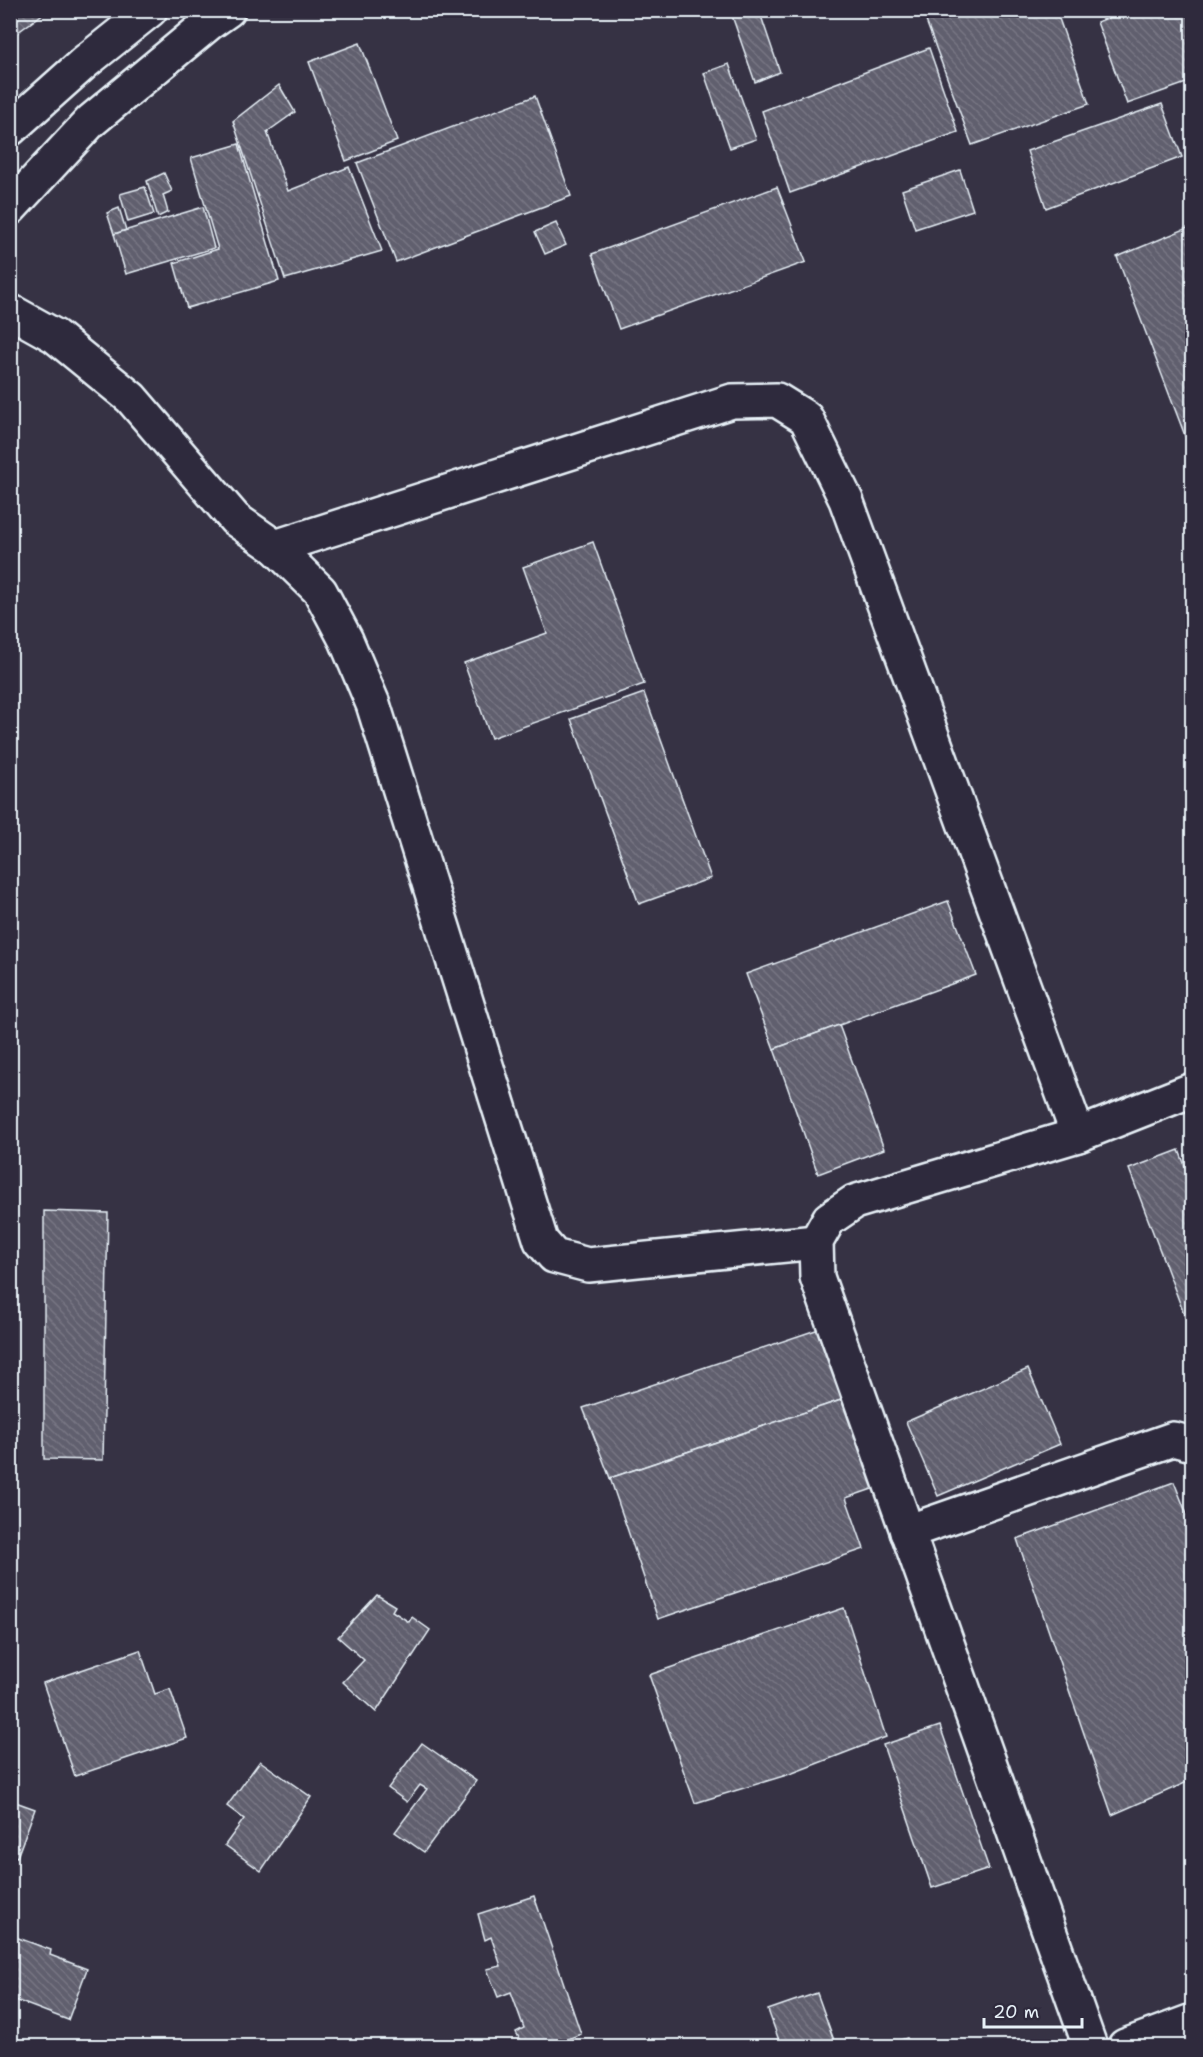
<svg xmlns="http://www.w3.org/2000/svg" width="1203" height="2057" viewBox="0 0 1203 2057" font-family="'Shantell Sans',sans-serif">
<defs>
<pattern id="building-back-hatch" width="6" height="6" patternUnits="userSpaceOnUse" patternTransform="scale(1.5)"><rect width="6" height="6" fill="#605e6e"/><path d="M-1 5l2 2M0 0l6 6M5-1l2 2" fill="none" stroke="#777683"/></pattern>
</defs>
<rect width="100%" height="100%" fill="#363244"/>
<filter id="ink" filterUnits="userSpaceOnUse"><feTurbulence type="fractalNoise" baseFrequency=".0167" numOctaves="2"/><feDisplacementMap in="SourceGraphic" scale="12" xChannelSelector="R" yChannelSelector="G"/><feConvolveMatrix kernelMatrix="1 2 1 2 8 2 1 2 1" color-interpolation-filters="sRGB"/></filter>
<g filter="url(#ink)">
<g fill="url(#building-back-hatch)" stroke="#e8f1f8" stroke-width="1.5">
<path d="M10,10H48L10,38Z"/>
<path d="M730,10H759L780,72L755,82Z"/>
<path d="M922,10H1056L1089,104L972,145Z"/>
<path d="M1129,10H1192V81L1127,104L1097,22Z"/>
<path d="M360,43L397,141L346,161L309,62Z"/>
<path d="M929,48L958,132L790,193L762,111Z"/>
<path d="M729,64L756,139L730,148L704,73Z"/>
<path d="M279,85L295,112L267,132L288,191L349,167L382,251L285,279L233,121Z"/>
<path d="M535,96L571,196L396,262L357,163Z"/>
<path d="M1162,104L1182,157L1046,208L1027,151Z"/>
<path d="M239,144L279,281L187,308L174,263L218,249L191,158Z"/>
<path d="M960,170L973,210L915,229L902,190Z"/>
<path d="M164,173L172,191L163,195L168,212L158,217L147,181Z"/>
<path d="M145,187L154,214L128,222L120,194Z"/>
<path d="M777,187L806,262L619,329L592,254Z"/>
<path d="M203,207L214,248L126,274L114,234Z"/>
<path d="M119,208L126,230L114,234L107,213Z"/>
<path d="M556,223L566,245L545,254L535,232Z"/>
<path d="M1192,226V454L1117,257Z"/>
<path d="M593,542L644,684L491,738L464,663L547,633L523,567Z"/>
<path d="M644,693L711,878L639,904L571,719Z"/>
<path d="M948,901L976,975L774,1049L746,974Z"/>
<path d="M839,1025L884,1149L818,1174L774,1049Z"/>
<path d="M1179,1150L1192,1184V1335L1129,1169Z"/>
<path d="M44,1211L108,1213L103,1460L44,1459Z"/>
<path d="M825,1327L847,1398L610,1478L583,1408Z"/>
<path d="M1028,1369L1060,1444L938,1496L906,1422Z"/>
<path d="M847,1398L878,1487L846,1498L864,1549L658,1619L610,1478Z"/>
<path d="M1174,1482L1192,1527V1780L1112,1815L1017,1539Z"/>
<path d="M377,1595L395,1606L392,1611L409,1622L412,1617L430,1630L376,1712L343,1682L364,1660L338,1637Z"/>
<path d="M844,1608L886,1737L790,1774L695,1803L649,1675Z"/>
<path d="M140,1650L155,1694L170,1689L187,1738L75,1776L43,1683Z"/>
<path d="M940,1726L989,1869L932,1888L883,1745Z"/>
<path d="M422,1743L476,1781L424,1852L395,1832L427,1789L420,1785L407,1802L388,1788Z"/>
<path d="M260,1761L311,1797L261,1871L225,1845L244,1819L227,1806Z"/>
<path d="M10,1800L35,1809L17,1857L10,1855Z"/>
<path d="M534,1896L581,2034L549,2046H523L516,2032L524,2028L511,1992L498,1997L487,1969L501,1966L491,1937L485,1940L478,1914Z"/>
<path d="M10,1935L51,1950L50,1955L87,1969L68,2020L10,1998Z"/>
<path d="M817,1993L836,2046H781L768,2010Z"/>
<path d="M907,2038L910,2046H882Z"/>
</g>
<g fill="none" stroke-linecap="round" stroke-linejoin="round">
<g stroke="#e8f1f8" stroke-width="38">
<g id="minor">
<path d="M10,129L85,62L150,10"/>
<path d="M10,208L91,121L208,24L228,10"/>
<path d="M10,311L55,336L131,398L235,519L275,547L320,591L346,640L373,704L541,1241L554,1256L588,1265L816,1242"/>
<path d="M275,547L732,401L777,400L806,418L846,500L1078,1135"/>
<path d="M907,1532L1173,1439L1192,1444"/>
<path d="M1090,2046L817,1277L816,1242L829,1219L854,1202L1078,1135L1192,1090"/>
<path d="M1125,2046L1192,2021"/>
</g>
</g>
<use href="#minor" stroke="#2f2a3d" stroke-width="33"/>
</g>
</g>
<rect width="1203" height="2057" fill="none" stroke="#2f2a3d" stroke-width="36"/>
<rect x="18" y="18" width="1167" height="2021" fill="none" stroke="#e8f1f8" stroke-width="2" filter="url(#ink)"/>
<path d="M984 2018v9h98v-9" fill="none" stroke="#e8f1f8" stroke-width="3"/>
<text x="993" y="2018" font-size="18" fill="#e8f1f8" stroke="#2f2a3d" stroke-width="4.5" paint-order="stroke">20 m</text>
</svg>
